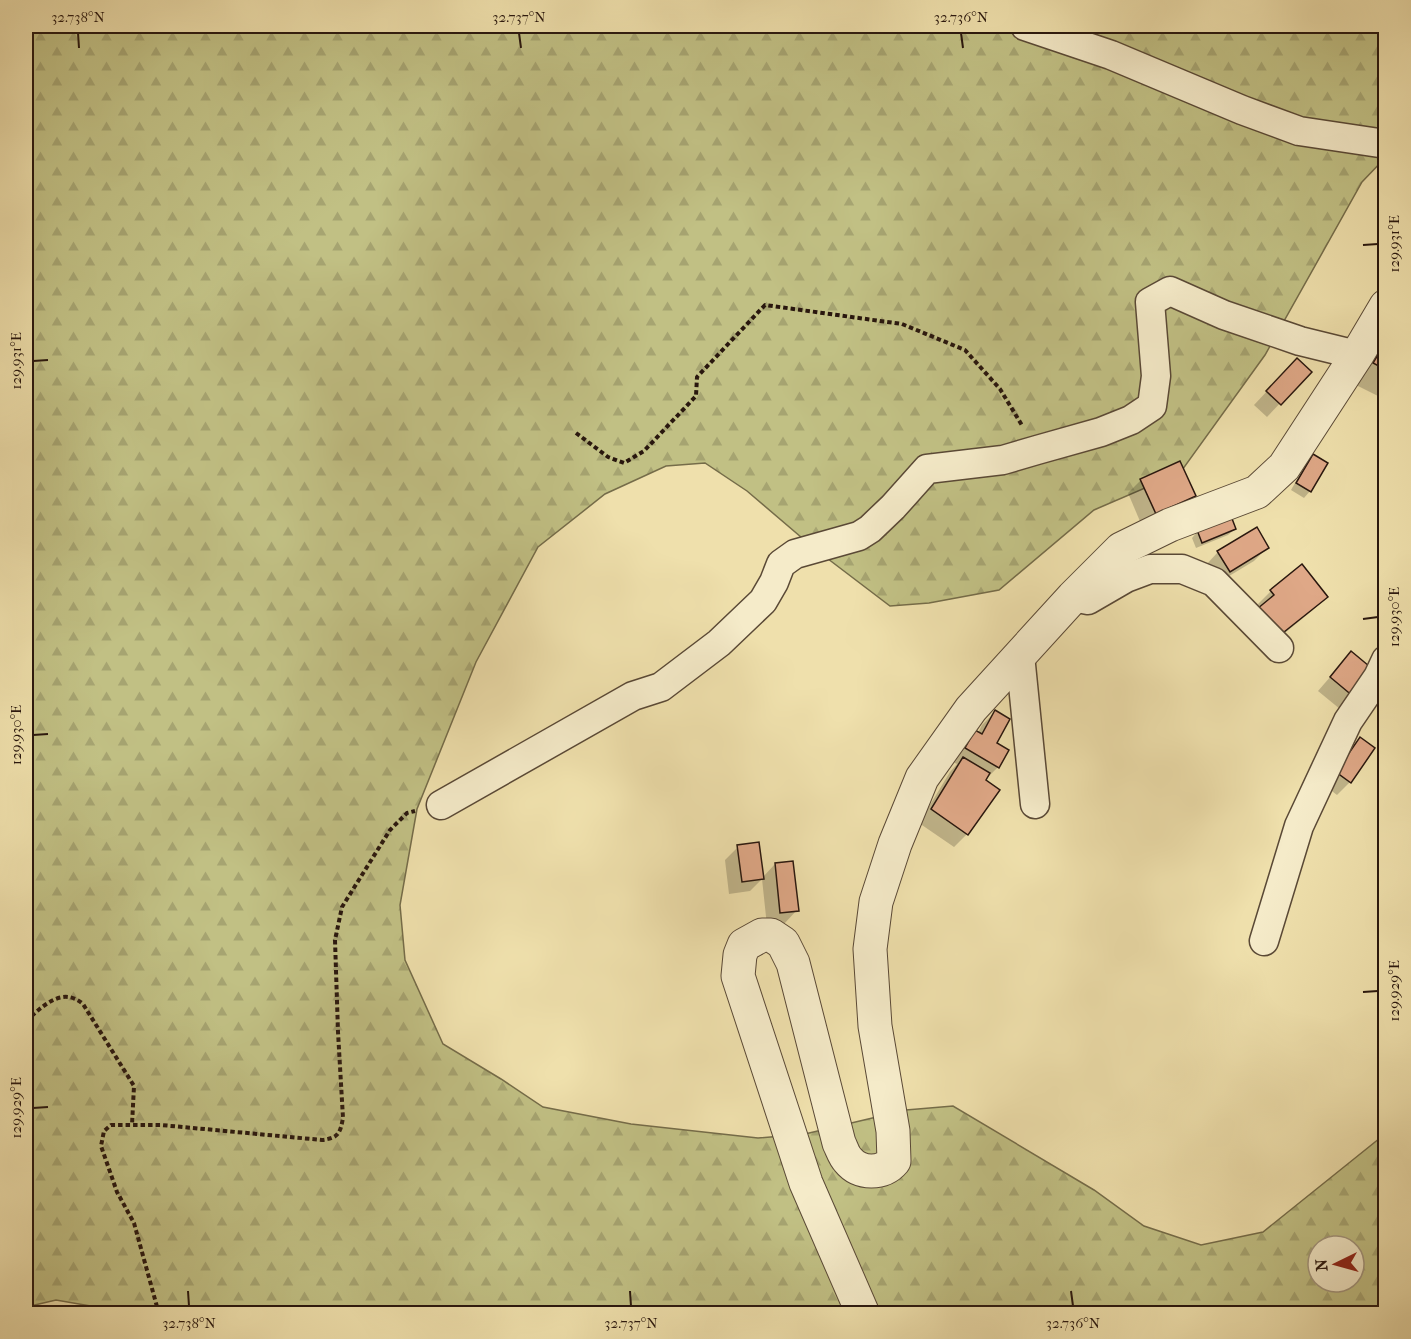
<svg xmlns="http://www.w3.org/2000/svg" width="1411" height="1339" viewBox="0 0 1411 1339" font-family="'IM FELL French Canon',serif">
<defs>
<pattern id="forest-firs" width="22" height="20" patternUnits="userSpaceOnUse" patternTransform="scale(1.5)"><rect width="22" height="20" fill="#c1c084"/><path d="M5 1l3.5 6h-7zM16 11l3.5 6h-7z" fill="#a6a471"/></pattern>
</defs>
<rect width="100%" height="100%" fill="#efe0ac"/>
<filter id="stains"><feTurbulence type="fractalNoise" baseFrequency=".00333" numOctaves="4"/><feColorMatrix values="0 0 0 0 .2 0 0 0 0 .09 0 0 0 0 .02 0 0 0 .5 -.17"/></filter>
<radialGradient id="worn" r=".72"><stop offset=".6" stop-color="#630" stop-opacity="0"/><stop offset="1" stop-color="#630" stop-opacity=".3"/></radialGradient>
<path fill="url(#forest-firs)" stroke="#756c49" stroke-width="1.5" fill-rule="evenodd" d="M26,26H1385V158L1362,182L1265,355L1180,473L1094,510L999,590L929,603L890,606L815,549L747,491L705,463L666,466L605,494L538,547L476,662L417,809L400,905L405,960L443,1044L501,1079L543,1107L631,1124L758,1138L805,1134L906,1110L953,1106L1094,1190L1144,1226L1201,1245L1263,1232L1385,1134V1313L119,1314L102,1308L56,1300L26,1307ZM1318,1246H1354V1282H1318Z"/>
<g fill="#0003">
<path d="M1386,326V400L1354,384Z"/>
<path d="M1310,372L1267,417L1254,405L1284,373Z"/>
<path d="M1313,456L1310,491L1304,498L1291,490L1307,462Z"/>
<path d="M1141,480L1194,496L1181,509L1142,526L1128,493Z"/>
<path d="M1235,529L1228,535L1196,548L1192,538L1198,531Z"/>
<path d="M1267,548L1254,561L1216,584L1205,566L1218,552Z"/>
<path d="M1271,591L1326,597L1313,610L1265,649L1260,608L1258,604Z"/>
<path d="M1351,653L1353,696L1340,709L1318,691Z"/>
<path d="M995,712V743L998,767L984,781L967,834L954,847L919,823L950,772L957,764L953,762L962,745L978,733L982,725Z"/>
<path d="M1360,739L1350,782L1337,795L1324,785L1347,752Z"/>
<path d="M738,847L763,877L775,864L797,910L784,924L767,926L762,879L750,891L729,894L725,860Z"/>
</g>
<g fill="#dfa887" stroke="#29170e" stroke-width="1.5">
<path d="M1386,341V370L1373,363Z"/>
<path d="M1297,358L1312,372L1281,405L1266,391Z"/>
<path d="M1313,454L1328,463L1311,492L1296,483Z"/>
<path d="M1180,461L1196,496L1156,514L1140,479Z"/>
<path d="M1231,516L1236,529L1202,543L1197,530Z"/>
<path d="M1257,527L1269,548L1230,572L1217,551Z"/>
<path d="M1302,564L1328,597L1279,636L1257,609L1274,595L1270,590Z"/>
<path d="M1351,651L1375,671L1354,697L1330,677Z"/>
<path d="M995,710L1010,719L997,743L1009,750L999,768L965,748L975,730L982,734Z"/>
<path d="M1360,737L1375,748L1351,783L1336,772Z"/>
<path d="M963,757L990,773L986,780L1000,790L968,835L931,809Z"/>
<path d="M759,842L764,879L742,882L737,845Z"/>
<path d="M793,861L799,911L780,913L775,863Z"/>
<path d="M754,1306L755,1314H719V1310Z"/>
</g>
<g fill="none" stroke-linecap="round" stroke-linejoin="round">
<g stroke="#5a4936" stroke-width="31">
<g id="minor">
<path d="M1025,26L1111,55L1242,110L1299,131L1386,144"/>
<path d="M1073,597L1088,600L1126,578L1150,569H1182L1214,582L1279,648"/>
<path d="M1020,655L1035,804"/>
<path d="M441,805L633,696L661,687L719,643L763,601L774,582L781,564L795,554L859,536L870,529L893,507L927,469L1003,460L1037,450L1101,432L1131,420L1152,406L1156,376L1150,302L1170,291L1224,315L1300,341L1357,355"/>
<path d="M1264,941L1299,826L1348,721L1378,677L1386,660"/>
</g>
</g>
<g stroke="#5a4936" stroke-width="35">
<path id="tertiary" d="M863,1314L806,1183L738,976L740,955L744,945L762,935H771L783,943L793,963L839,1143C842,1149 844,1156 848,1160C860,1175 883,1174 894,1161L893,1131L875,1026L870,949L876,902L895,844L922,778L971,709L1073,597L1121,549L1170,525L1257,492L1284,467L1357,355L1386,306"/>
</g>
<g stroke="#29170e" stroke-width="4" stroke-dasharray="4.5 3" stroke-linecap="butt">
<path d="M576,433L608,457L624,463L644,451L696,396L697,377L765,305L902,324L965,350L1000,389L1023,427"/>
<path d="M26,1021C43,1006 62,986 83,1004L134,1086L132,1125"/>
<path d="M159,1314L134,1223L117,1192L101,1146L104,1131L111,1125H161L322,1140C339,1138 340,1133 343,1118L338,1032L335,940L342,907L390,830L407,813L415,811"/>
</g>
<use href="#minor" stroke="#f5ebc9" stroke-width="28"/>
<use href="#tertiary" stroke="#f5ebc9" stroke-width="33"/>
</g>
<path fill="none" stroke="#29170e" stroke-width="2" d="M78,33L79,48M519,33L521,48M961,33L963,48M1363,245L1378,244M33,361L48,360M1363,619L1378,617M33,735L48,734M1363,992L1378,991M33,1108L48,1107M188,1291L189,1306M630,1291L631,1306M1071,1291L1073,1306"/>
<rect width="1411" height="1339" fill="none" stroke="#efe0ac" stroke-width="66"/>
<g transform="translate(1336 1264) rotate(265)"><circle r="28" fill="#f5ebc9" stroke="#a3967e" stroke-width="1.5"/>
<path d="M0-4.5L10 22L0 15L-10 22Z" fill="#8f2418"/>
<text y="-9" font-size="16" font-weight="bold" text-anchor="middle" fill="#29170e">N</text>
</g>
<rect x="33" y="33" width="1345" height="1273" fill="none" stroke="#29170e" stroke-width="2"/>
<g font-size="15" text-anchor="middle" fill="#29170e">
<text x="78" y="22">32.738°N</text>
<text x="519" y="22">32.737°N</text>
<text x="961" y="22">32.736°N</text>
<text transform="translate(1394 244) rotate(-90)" y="5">129.931°E</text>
<text transform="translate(16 361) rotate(-90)" y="5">129.931°E</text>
<text transform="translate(1394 617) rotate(-90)" y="5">129.930°E</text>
<text transform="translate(16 735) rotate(-90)" y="5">129.930°E</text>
<text transform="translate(1394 991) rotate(-90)" y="5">129.929°E</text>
<text transform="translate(16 1108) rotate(-90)" y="5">129.929°E</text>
<text x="189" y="1328">32.738°N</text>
<text x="631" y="1328">32.737°N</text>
<text x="1073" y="1328">32.736°N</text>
</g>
<rect width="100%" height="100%" filter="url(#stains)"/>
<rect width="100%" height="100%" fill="url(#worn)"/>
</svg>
